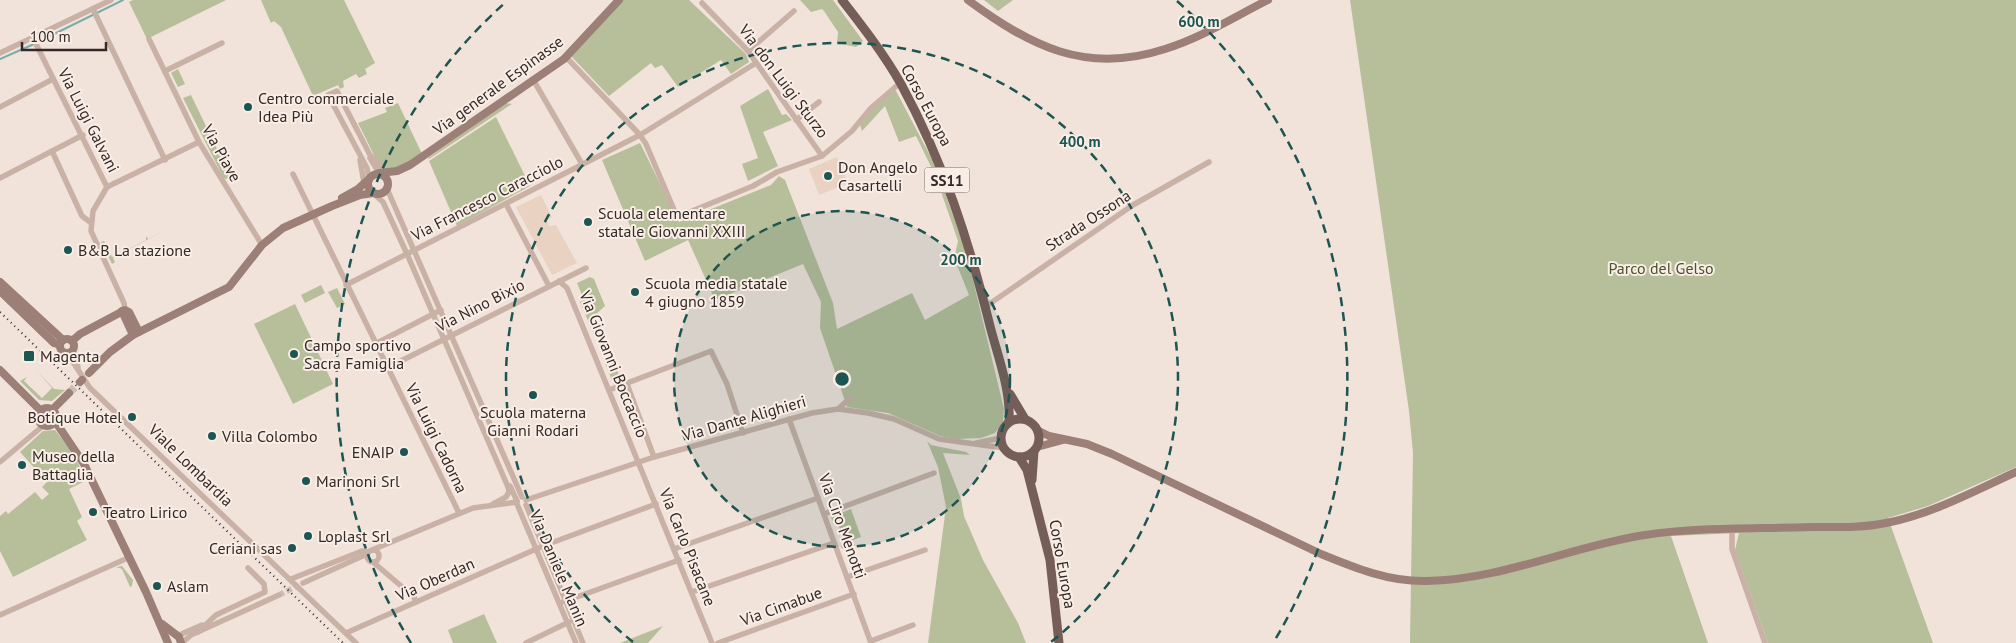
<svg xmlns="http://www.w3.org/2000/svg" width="2016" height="643" viewBox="0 0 2016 643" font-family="'PT Sans',sans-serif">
<rect width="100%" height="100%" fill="#f1e3da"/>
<g fill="#b7bf9a">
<path d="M133,0H226L147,39L129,2Z"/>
<path d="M261,0H344L375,63L365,69L367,74L359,78L356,74L343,81L344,87L340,89L338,85L313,96L281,27L274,21L271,23Z"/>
<path d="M623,0H689L746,54L749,62L731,74L721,60L678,87L662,65L655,68L651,63L609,96L571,56Z"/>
<path d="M800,0H833L863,41L856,47L837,43L838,32L824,11L822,9L811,12Z"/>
<path d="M984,0H1013L998,11Z"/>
<path d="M1350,0H2016V467L1928,506L1888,518L1933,643H1768L1735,550L1739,533L1671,536L1708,643H1410L1413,453L1409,411Z"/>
<path d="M178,69L185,84L178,87L171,73Z"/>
<path d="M768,89L782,115L786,114L792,120L763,132L778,166L748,181L742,164L758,158L740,106Z"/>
<path d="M895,89L934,163L966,251L1004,409L1003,422L995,433L981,438L956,439L940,436L888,413L847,407L820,328L821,302L803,264L715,300L688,240L645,261L602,160L640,143L679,222L771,185L779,176L785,180L833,303L837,329L912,293L925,320L969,295L954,258L958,241L936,177L916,136L899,142L885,106L862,131L860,125L871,111Z"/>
<path d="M191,95L231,178L224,179L183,98Z"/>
<path d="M398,103L422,154L402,168L388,169L378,163L358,123L387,112L385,108Z"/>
<path d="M506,103L512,104L429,159L428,158Z"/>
<path d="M496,117L530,186L457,226L429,161Z"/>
<path d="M169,228L113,258L115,262L112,264L101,242L104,241L112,257L125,251L124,247L129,249L146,240V236L148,239Z"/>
<path d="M590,277L594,279L605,306L594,316L622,382L614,385L605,363L609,361L598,335L595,337L580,302L584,300L577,283Z"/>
<path d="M321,285L325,293L305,303L301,295Z"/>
<path d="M337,288L345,304L337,308L328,292Z"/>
<path d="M295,304L333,384L293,404L254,324Z"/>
<path d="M36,370L54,389L65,390L52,401L39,400L20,381L27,377L24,381L42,398L52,388Z"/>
<path d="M55,430L70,449L87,480L69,489L82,517L77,521L87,540L13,577L0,551V516L6,511L8,514L35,492L42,500L49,494L42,487L47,482L20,452L43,431Z"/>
<path d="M927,441L931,445L966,452L970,455L943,453L961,499L964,516L983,560L1018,623L1026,643H928L946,507L938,467Z"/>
<path d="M851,509L861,537L845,543L838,524L834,525L831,517Z"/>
<path d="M122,566L133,580L132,586L130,587L122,569L116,567Z"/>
<path d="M484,614L497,643H453L448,630Z"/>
<path d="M663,626L648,643H620Z"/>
</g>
<g fill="#e9d2c1">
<path d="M837,157L848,183L819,195L809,169Z"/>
<path d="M541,195L552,217L547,220L549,226L556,225L577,263L552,275L516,207Z"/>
</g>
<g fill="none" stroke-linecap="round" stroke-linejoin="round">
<g stroke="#79ada9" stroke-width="2">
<path d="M38,42L123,0"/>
<path d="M0,59L34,44"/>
</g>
<path stroke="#cbbeb6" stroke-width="5.5" stroke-dasharray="5.5 3" stroke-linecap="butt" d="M279,595L299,585"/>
<path stroke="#cbbeb6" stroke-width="8" stroke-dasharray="8 4" stroke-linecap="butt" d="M69,393L80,382"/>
<g stroke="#c9b1a6" stroke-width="5.5">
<path d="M702,3L748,51L822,156"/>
<path d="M93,9L165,160"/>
<path d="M33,38L107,187"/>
<path d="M149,39L199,142L262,245"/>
<path d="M748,51L794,11"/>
<path d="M0,53L111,0"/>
<path d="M566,57L640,135L646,144L675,212L680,216L753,186L777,172L822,156L852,131L871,108L900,83"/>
<path d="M165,71L222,43"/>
<path d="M534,81L582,164"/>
<path d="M0,107L53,79"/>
<path d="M796,120L819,102"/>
<path d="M52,151L82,216L90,222"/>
<path d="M370,158L379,173"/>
<path d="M360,160L364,183"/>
<path d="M293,174L459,513"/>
<path d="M0,178L83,135"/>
<path d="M369,179L367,168L328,95L337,91L370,155L387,172"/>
<path d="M388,186V191L522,497"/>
<path d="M373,193L383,202L407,254L508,487L509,492L506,497L493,504"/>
<path d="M506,204L549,286"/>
<path d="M559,281L567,288L712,643"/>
<path d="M346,285L640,135L756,63"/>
<path d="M985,307L1133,205L1209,162"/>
<path d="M125,310L124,303L91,231L93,211L107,187L199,142"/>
<path d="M375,344L441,310"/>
<path d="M73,350L78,367"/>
<path d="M67,353L90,388L356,643"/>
<path d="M387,368L586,268"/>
<path d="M627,384L654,457"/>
<path d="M609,390L711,351L727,384L743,433"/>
<path d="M838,409L850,398"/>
<path d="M789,419L871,643"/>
<path d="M976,443L1001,438"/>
<path d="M0,462L44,425"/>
<path d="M510,486L517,501"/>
<path d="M526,500L654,457L812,413L838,409L868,413L894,419L939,439L1004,448"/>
<path d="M517,504L576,643"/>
<path d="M526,505L583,643"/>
<path d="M824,514L934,473"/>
<path d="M1732,529V549L1765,643"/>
<path d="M674,549L818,498"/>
<path d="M372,550L473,508L517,502"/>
<circle cx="373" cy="556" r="6"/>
<path d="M373,562L414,597L416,602"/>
<path d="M847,577L925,550"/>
<path d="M291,579L362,551L369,552"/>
<path d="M303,583L367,554"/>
<path d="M692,592L834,543"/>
<path d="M563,602L679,560"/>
<path d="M0,615L130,557"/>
<path d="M198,632L216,615L265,592L264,584L248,568"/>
<path d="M346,633L543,546L656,504"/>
<path d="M177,636L202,625"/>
<path d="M871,641L913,625"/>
<path d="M182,643L191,635L279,595"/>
<path d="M526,643L569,622"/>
<path d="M718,643L854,594"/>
</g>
<g stroke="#9c8077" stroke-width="8">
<path d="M968,0C1030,46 1086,75 1165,49C1201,38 1234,17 1268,0"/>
<path d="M379,173L397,171L410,165L564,59L619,0"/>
<circle cx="378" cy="184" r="10"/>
<path d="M342,198L358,189L369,179"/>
<path d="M0,282L63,340"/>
<path d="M0,291L54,343L60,345"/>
<path d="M122,311L133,335"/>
<circle cx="67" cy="346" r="7"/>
<path d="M72,341L80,334L125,310L129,312L139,332"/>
<path d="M0,370L41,411"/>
<path d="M89,373L110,352L133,335L229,287L262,245L283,228L332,206L360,195L373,193"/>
<path d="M80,382L82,380"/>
<circle cx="47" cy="417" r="9"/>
<path d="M52,410L69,393"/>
<path d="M55,421L84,464L146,592L168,643"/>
<path d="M1037,430L1049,436L1087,444L1112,454L1321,554C1355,568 1389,582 1427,581C1501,580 1572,546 1645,535C1699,527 1755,529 1811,527C1836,527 1862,528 1886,523C1932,514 1974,491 2016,472"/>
<path d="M1037,447L1063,440"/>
<path d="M162,624L179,637L181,643"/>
</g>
<g stroke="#765e58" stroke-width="9">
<path d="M842,0C863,27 884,54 901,84C943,161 969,241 990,326C998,357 1011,390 1009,422"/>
<path d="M1010,394L1025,419"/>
<circle cx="1020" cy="438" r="19"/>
<path d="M1019,457L1027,470L1050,560L1059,643"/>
<path d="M1032,480L1034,451"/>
</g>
<path stroke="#352927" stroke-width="2" stroke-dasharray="1 4" stroke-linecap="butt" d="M0,312L343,643"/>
</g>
<circle cx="842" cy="379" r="168" fill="#1d5552" fill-opacity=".12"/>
<g fill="none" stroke="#1d5552" stroke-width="2.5" stroke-dasharray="9 6">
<circle cx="842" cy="379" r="168"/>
<path d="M633 642A336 336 0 1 1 1051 642"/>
<path d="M411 643A505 505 0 0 1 507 1M1177 1A505 505 0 0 1 1273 643"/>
</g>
<g fill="#1d5552" stroke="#f9eee6" stroke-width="2">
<circle cx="248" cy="107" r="5"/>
<circle cx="828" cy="176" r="5"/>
<circle cx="588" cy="222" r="5"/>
<circle cx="68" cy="250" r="5"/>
<circle cx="635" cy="292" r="5"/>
<circle cx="294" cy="354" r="5"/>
<rect x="23" y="350" width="12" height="12" rx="2.5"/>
<circle cx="533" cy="395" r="5"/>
<circle cx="132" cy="417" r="5"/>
<circle cx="212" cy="436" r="5"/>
<circle cx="404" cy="452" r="5"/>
<circle cx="22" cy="465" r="5"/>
<circle cx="306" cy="481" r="5"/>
<circle cx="93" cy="512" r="5"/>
<circle cx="308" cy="536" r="5"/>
<circle cx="292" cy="548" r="5"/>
<circle cx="157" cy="586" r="5"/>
</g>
<g text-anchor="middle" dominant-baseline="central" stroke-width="4" stroke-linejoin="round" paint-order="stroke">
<rect fill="#f9eee6" stroke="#706460" stroke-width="1" x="924.5" y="167.5" width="45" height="25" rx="4"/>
<g font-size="15" font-weight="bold" fill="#352927">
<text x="947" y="180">SS11</text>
</g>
<g font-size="16" fill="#352927" stroke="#f9eee6">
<text transform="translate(784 81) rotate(53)">Via don Luigi Sturzo</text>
<text transform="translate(498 85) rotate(-36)">Via generale Espinasse</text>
<text transform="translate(927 105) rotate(62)">Corso Europa</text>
<text transform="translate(89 120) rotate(63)">Via Luigi Galvani</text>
<text transform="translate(222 153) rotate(61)">Via Piave</text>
<text transform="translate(487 198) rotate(-27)">Via Francesco Caracciolo</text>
<text transform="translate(1088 220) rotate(-33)">Strada Ossona</text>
<text transform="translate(480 305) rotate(-27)">Via Nino Bixio</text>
<text transform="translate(614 364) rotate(68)">Via Giovanni Boccaccio</text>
<text transform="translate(744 418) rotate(-16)">Via Dante Alighieri</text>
<text transform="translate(437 438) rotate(64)">Via Luigi Cadorna</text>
<text transform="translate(191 465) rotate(44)">Viale Lombardia</text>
<text transform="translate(843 526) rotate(70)">Via Ciro Menotti</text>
<text transform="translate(688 547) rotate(68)">Via Carlo Pisacane</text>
<text transform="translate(1063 564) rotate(80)">Corso Europa</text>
<text transform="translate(559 568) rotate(67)">Via Daniele Manin</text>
<text transform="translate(435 579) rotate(-24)">Via Oberdan</text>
<text transform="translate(781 606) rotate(-20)">Via Cimabue</text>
</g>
<g font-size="16" fill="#352927" stroke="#f9eee6" text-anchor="start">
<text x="258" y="98">Centro commerciale<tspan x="258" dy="18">Idea Più</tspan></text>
<text x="838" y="167">Don Angelo<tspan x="838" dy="18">Casartelli</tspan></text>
<text x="598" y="213">Scuola elementare<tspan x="598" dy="18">statale Giovanni XXIII</tspan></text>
<text x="78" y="250">B&amp;B La stazione</text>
<text x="645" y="283">Scuola media statale<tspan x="645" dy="18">4 giugno 1859</tspan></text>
<text x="304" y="345">Campo sportivo<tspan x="304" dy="18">Sacra Famiglia</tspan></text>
<text x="40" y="356">Magenta</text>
<text x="533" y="412" text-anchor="middle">Scuola materna<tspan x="533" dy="18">Gianni Rodari</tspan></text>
<text x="122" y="417" text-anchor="end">Botique Hotel</text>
<text x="222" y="436">Villa Colombo</text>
<text x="394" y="452" text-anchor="end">ENAIP</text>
<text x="32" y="456">Museo della<tspan x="32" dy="18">Battaglia</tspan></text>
<text x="316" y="481">Marinoni Srl</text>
<text x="103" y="512">Teatro Lirico</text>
<text x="318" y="536">Loplast Srl</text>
<text x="282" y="548" text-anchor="end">Ceriani sas</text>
<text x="167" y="586">Aslam</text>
</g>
<g font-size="16" fill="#49522b" stroke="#f9eee6">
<text x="1661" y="268">Parco del Gelso</text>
</g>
</g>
<circle cx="842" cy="379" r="8" fill="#1d5552" stroke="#f9eee6" stroke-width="2.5"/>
<g font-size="15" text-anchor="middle" font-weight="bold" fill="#1d5552" stroke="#f9eee6" stroke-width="4" stroke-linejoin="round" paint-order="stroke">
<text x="1199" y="27">600 m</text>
<text x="1080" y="147">400 m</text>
<text x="961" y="265">200 m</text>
</g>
<path d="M22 42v8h84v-8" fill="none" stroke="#352927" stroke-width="2.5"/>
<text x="30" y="42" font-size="15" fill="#352927" stroke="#f9eee6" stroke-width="4" paint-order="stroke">100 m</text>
</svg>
